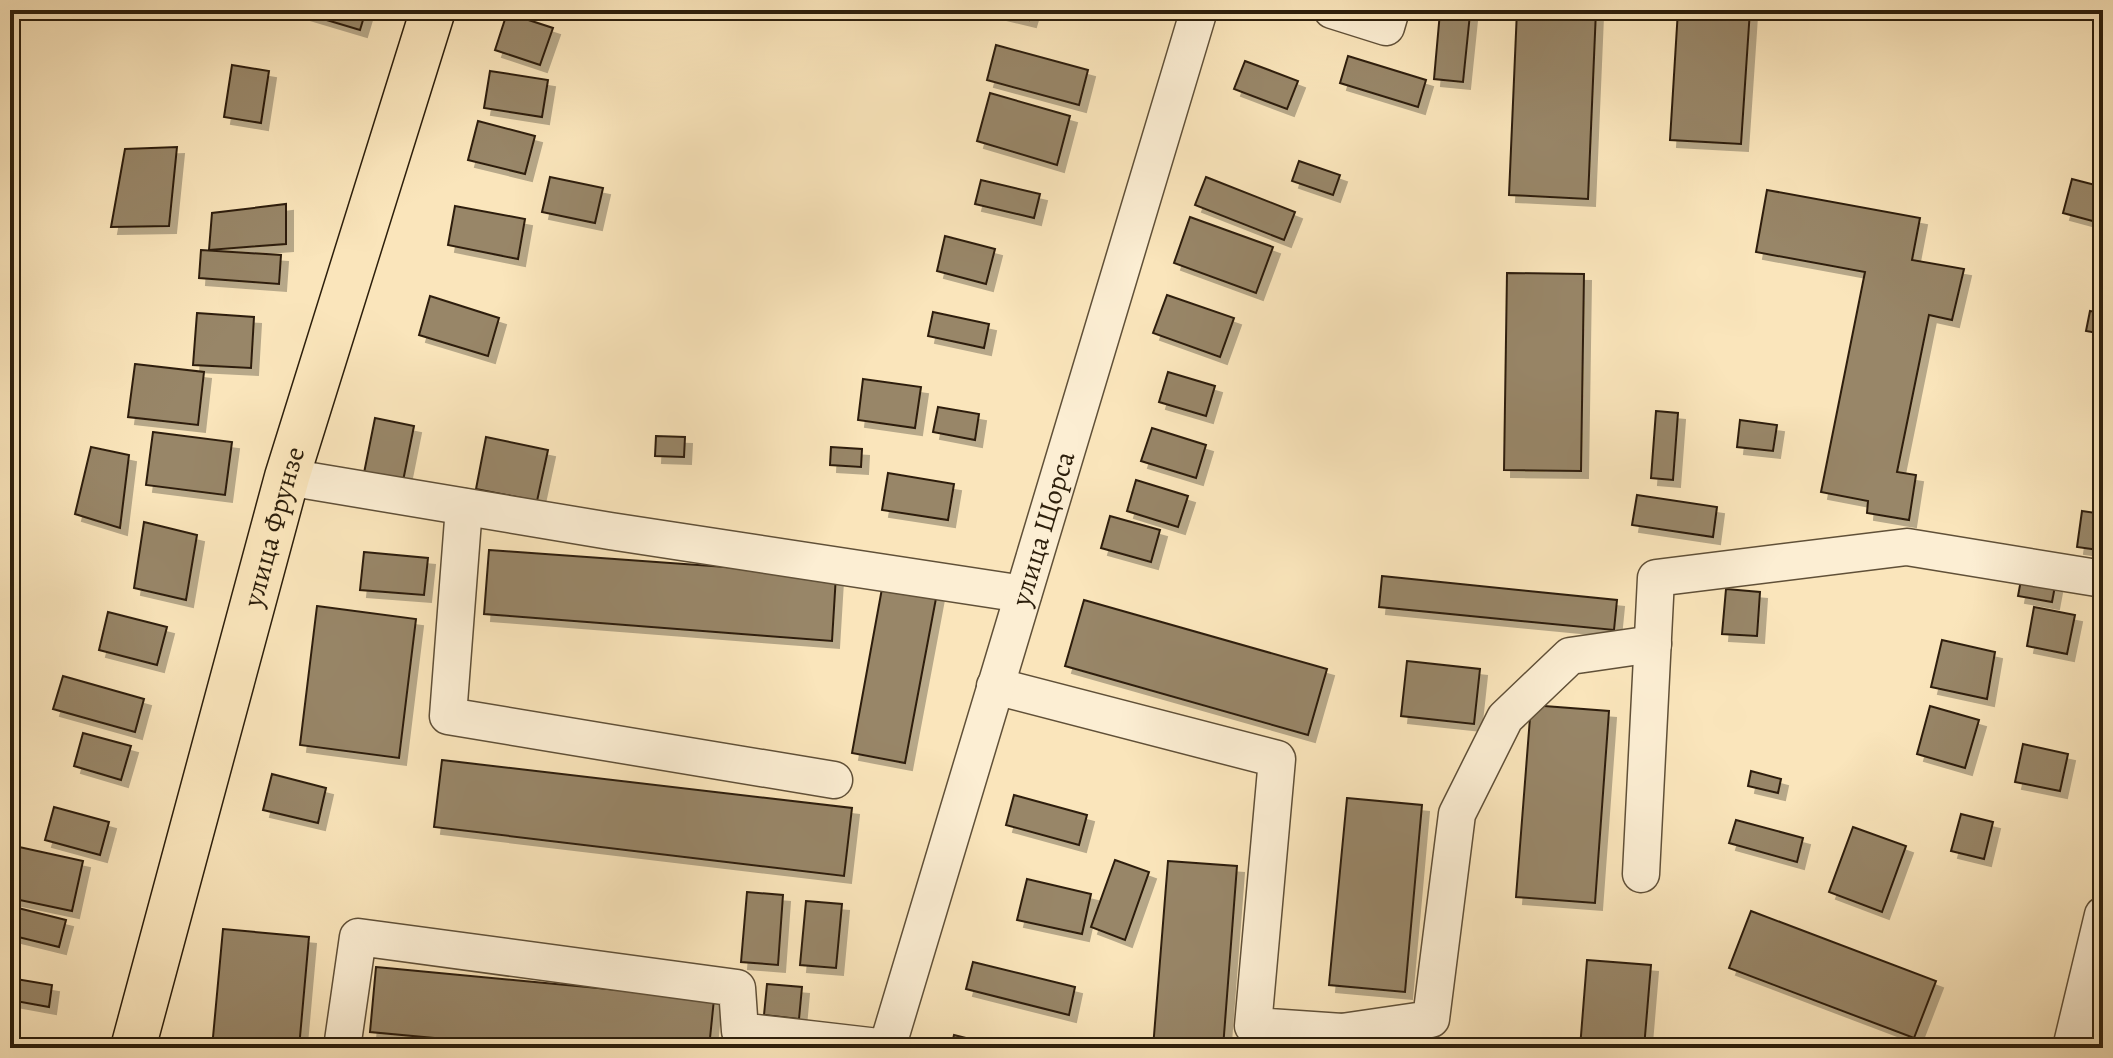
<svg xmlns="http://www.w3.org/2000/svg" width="2113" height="1058" viewBox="0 0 2113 1058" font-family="Alegreya,serif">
<defs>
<filter id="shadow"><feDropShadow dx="7" dy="7" stdDeviation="0" flood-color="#0004"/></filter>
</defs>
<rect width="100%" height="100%" fill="#fae5bb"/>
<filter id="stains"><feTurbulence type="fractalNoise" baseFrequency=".0025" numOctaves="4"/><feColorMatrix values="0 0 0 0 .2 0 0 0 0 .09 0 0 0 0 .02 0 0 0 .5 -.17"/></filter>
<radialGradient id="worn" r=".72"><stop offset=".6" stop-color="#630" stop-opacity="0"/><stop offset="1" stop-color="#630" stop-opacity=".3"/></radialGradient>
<g fill="#988667" stroke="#2d1f0c" stroke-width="2" filter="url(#shadow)">
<path d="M293,10H366L360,30Z"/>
<path d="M987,10H1032L1029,20Z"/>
<path d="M1517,10H1596L1588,199L1509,195Z"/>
<path d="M1678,10H1750L1741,144L1670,140Z"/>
<path d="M1440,12L1470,14L1463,82L1434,79Z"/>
<path d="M507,13L553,28L540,65L495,50Z"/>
<path d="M996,45L1088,70L1079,105L987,80Z"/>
<path d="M1348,56L1426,80L1418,107L1340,83Z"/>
<path d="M1245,61L1298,81L1287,109L1234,89Z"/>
<path d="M232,65L269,71L261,123L224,117Z"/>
<path d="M490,71L548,80L542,117L484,108Z"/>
<path d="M990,93L1070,116L1057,165L977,141Z"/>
<path d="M478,121L535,136L525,174L468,160Z"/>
<path d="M177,147L169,226L111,227L125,149Z"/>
<path d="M1299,161L1340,175L1333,195L1292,181Z"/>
<path d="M550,177L603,188L595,223L542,212Z"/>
<path d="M1206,177L1295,212L1284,240L1195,205Z"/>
<path d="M2072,179L2103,187V212L2100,223L2063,213Z"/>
<path d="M981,180L1040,194L1034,218L975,204Z"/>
<path d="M1767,190L1920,218L1912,260L1964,269L1952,320L1929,315L1897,472L1916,475L1909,520L1867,513L1868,501L1821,492L1865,272L1756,252Z"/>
<path d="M286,204V244L209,250L212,213Z"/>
<path d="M455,206L525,219L518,259L448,245Z"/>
<path d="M1190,217L1273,247L1256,293L1174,263Z"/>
<path d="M945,236L995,249L986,284L937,271Z"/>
<path d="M201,250L281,255L279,284L199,278Z"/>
<path d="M1507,273L1584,274L1581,471L1504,470Z"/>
<path d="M1167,295L1234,318L1220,357L1153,333Z"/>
<path d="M430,296L499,318L488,356L419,335Z"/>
<path d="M2090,311L2103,313V334L2086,331Z"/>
<path d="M933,312L989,324L984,348L928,336Z"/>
<path d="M197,313L254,317L251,368L193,365Z"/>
<path d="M135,364L204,372L198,425L128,417Z"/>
<path d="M1168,372L1215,386L1206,416L1159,402Z"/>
<path d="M863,379L921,387L915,428L858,420Z"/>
<path d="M938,407L979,414L975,440L933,432Z"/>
<path d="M1656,411L1678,413L1673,480L1651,478Z"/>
<path d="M375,418L414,426L402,486L363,478Z"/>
<path d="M1740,420L1777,425L1773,451L1737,447Z"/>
<path d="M1152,428L1206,445L1196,478L1141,461Z"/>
<path d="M153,432L232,442L225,495L146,485Z"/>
<path d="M656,436L685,437L684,457L655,456Z"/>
<path d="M486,437L548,450L537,501L476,489Z"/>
<path d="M91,447L129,455L120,528L75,514Z"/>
<path d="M831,447L862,449L861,467L830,465Z"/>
<path d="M888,473L954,484L948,520L882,510Z"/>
<path d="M1136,480L1188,496L1178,527L1127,511Z"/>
<path d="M1637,495L1717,507L1713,537L1632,525Z"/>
<path d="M2082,511L2103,514L2099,550L2077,547Z"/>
<path d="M1110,516L1160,530L1151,562L1101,548Z"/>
<path d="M144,522L197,535L186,600L134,588Z"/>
<path d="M489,550L836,575L832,641L484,614Z"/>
<path d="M364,552L428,558L424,595L360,590Z"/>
<path d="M1382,576L1617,600L1614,630L1379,607Z"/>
<path d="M2021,580L2055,586L2052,602L2018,596Z"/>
<path d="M883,583L937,593L905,763L852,753Z"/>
<path d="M1726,589L1760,592L1757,636L1722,634Z"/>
<path d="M1084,600L1327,669L1308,735L1065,666Z"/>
<path d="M317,606L416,619L399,758L300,745Z"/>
<path d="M2034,607L2075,615L2067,654L2027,646Z"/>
<path d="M108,612L167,627L157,665L99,650Z"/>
<path d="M1942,640L1995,652L1987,699L1931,687Z"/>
<path d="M1407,661L1480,669L1474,724L1401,716Z"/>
<path d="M63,676L144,699L135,732L53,709Z"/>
<path d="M1531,705L1609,711L1595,903L1516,897Z"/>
<path d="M1930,706L1979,720L1965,768L1917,754Z"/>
<path d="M83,733L131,746L121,780L74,766Z"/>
<path d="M2023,744L2068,754L2060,791L2015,782Z"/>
<path d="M442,760L852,808L844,876L434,827Z"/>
<path d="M1751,771L1781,779L1778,793L1748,786Z"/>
<path d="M272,774L326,788L318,823L263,810Z"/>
<path d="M1014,795L1087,815L1079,845L1006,825Z"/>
<path d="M1347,798L1422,805L1405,992L1329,985Z"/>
<path d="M54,807L109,822L100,855L45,840Z"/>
<path d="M1961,814L1993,822L1984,859L1951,851Z"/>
<path d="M1736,820L1803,838L1797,862L1729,843Z"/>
<path d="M1853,827L1906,846L1882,912L1829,892Z"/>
<path d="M10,845L83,861L72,911L10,898Z"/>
<path d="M1115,860L1149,872L1125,940L1091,927Z"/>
<path d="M1168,861L1237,866L1223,1048H1153Z"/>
<path d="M1027,879L1091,894L1082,934L1017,920Z"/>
<path d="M747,892L783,895L778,965L741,962Z"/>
<path d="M806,901L842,904L836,968L800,965Z"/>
<path d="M10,906L66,920L59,947L10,935Z"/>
<path d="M1751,911L1936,981L1914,1038L1729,968Z"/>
<path d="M223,929L309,937L299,1048H212Z"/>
<path d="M1587,960L1651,965L1644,1048H1580Z"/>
<path d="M973,962L1075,987L1069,1015L966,989Z"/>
<path d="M376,967L714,999L709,1048H541L370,1032Z"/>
<path d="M10,978L52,985L49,1007L10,1000Z"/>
<path d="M767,984L802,987L799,1019L764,1015Z"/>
<path d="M954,1035L994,1045V1048H951Z"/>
<path d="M1383,1037L1453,1043L1452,1048H1382Z"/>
</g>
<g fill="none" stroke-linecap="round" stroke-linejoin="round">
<g stroke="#605038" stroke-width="39">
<g id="minor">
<path d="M1332,10L1386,27L1391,10"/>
<path d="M287,477L610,531L1023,594"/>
<path d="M464,507L448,716L834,780"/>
<path d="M995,686L1277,759L1253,1026L1342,1032"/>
<path d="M1641,874L1656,578L1907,547L2103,579"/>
<path id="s1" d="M342,1048L358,937L737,988L740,1031L887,1048L1199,10"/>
<path d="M1340,1048L1342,1032L1431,1019L1457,814L1505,718L1570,656L1653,644"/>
<path d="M2071,1048L2103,915"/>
</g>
</g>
<g stroke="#2d1f0c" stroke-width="47">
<g id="major">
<path id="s2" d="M133,1048L287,477L433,10"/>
</g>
</g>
<use href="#minor" stroke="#fceed3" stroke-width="36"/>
<use href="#major" stroke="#fae5bb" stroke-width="44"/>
</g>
<g text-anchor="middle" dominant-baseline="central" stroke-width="6" stroke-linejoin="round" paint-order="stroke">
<g font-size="28" fill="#2d1f0c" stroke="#fceed3">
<text stroke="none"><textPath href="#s2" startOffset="540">улица Фрунзе</textPath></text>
<text stroke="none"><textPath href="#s1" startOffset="1228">улица Щорса</textPath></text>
</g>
</g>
<rect width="2113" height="1058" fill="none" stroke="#fae5bb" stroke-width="40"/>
<rect x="12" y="12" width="2089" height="1034" fill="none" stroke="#2d1f0c" stroke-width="4"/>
<rect x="20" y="20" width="2073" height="1018" fill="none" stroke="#2d1f0c" stroke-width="2"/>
<rect width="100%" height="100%" filter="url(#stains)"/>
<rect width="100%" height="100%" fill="url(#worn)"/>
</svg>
